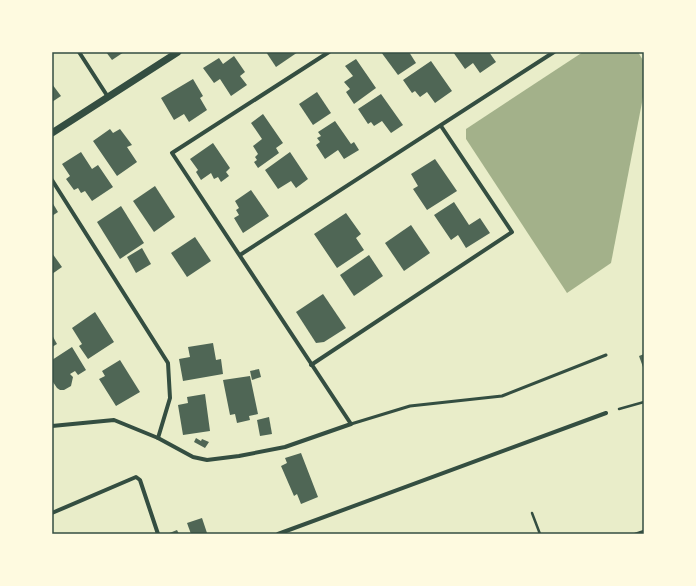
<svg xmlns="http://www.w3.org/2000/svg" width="696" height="586" viewBox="0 0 696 586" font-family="Ubuntu,sans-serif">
<rect width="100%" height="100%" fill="#e9edc9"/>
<path fill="#a3b18a" d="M583,52H638L644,62V92L611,263L567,293L466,139V129Z"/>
<g fill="#4f6655">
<path d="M106,52H124L112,60Z"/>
<path d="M266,52H298L276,67Z"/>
<path d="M381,52H409L416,63L398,75Z"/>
<path d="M453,52H489L496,62L480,73L473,63L465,69Z"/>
<path d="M234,56L245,72L240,76L247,85L231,96L220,79L214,83L203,68L219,58L223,64Z"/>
<path d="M356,59L376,88L354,104L346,92L350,89L344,82L353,76L345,66Z"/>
<path d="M431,61L452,91L435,103L427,92L420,97L415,91L412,93L403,80Z"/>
<path d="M193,79L203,96L200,98L207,110L189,122L184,114L174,120L161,98Z"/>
<path d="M52,84L61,96L52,102Z"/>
<path d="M317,92L331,113L313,125L299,104Z"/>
<path d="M381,94L403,125L391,133L382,121L374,126L371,122L368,124L358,109Z"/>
<path d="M263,114L283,143L276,148L279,153L258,168L254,162L257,160L255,157L258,154L253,146L262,139L251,123Z"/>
<path d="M335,121L351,144L354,142L359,150L344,159L338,150L325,159L316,145L320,142L317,138L321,136L318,132Z"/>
<path d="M110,129L113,133L120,129L132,145L127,147L137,162L117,176L93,141Z"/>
<path d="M213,143L230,168L226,172L229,176L221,182L218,177L214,179L211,173L201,180L196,172L198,170L190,159Z"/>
<path d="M81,152L92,169L98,165L113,187L92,201L85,191L81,193L78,188L74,190L66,179L70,176L62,164Z"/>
<path d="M290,152L308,179L296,188L291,181L278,189L265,170Z"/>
<path d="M435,159L457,191L427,210L413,189L418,186L411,174Z"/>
<path d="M155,186L175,217L154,232L133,201Z"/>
<path d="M251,190L269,216L243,233L234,218L239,215L236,210L239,208L235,201Z"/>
<path d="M52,202L58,212L52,216Z"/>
<path d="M454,202L469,225L480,218L490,233L466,248L458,235L451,240L434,215Z"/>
<path d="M121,206L144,243L120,259L97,222Z"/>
<path d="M346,213L361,234L356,238L364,250L337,268L314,234Z"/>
<path d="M411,225L430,253L404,271L385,243Z"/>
<path d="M195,237L211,261L187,277L171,253Z"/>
<path d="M142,248L151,264L136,273L127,257Z"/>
<path d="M52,253L62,267L52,274Z"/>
<path d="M369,255L383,276L354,296L340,275Z"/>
<path d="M323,294L346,328L324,342L316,343L296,312Z"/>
<path d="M95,312L114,342L88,359L79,346L82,344L72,328Z"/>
<path d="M52,335L57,344L52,347Z"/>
<path d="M213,343L216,360L221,359L223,374L183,381L179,359L190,357L188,347Z"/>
<path d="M72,347L86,370L78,375L75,371L70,374L73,377L71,386L64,390H60L57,388L53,382L52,383V360Z"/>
<path d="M644,354V370L639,356Z"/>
<path d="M120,360L140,392L116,406L99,379L105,376L102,371Z"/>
<path d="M259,369L261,377L252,380L250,371Z"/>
<path d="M250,376L258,414L249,416L250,420L237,423L235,414L230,415L223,380Z"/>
<path d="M205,394L210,431L183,435L178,405L188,403L187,397Z"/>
<path d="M269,417L272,434L260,436L257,420Z"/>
<path d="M196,438L201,441L202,439L209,442L205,448L194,442Z"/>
<path d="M301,453L318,497L301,504L297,494L294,496L281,466L287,463L285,458Z"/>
<path d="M202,518L207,533L191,534L187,523Z"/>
<path d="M177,530L179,534H167Z"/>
</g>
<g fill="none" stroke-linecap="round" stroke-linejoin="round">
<g stroke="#344e41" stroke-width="2.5">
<path d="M619,409L644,402"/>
<path d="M532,513L540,534"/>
<path d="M635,534L644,531"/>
</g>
<path stroke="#344e41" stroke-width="3" d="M351,424L410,406L502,396L606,355"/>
<g stroke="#344e41" stroke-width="4">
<path d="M79,52L108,97"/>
<path d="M52,180L168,363L170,398L158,438"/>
<path d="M240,255L554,52"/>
<path d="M311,365L512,232L441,126"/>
<path d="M52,426L114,420L158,438L193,457L207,460L239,456L285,447L351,424L172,153L329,52"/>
<path d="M52,513L136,477L140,480L158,534"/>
<path d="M278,534L606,413"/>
</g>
<path stroke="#344e41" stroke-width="7" d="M52,133L178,52"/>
</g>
<rect width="696" height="586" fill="none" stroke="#fefae0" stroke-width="106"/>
<rect x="53" y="53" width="590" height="480" fill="none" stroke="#344e41" stroke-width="1.5"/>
</svg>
